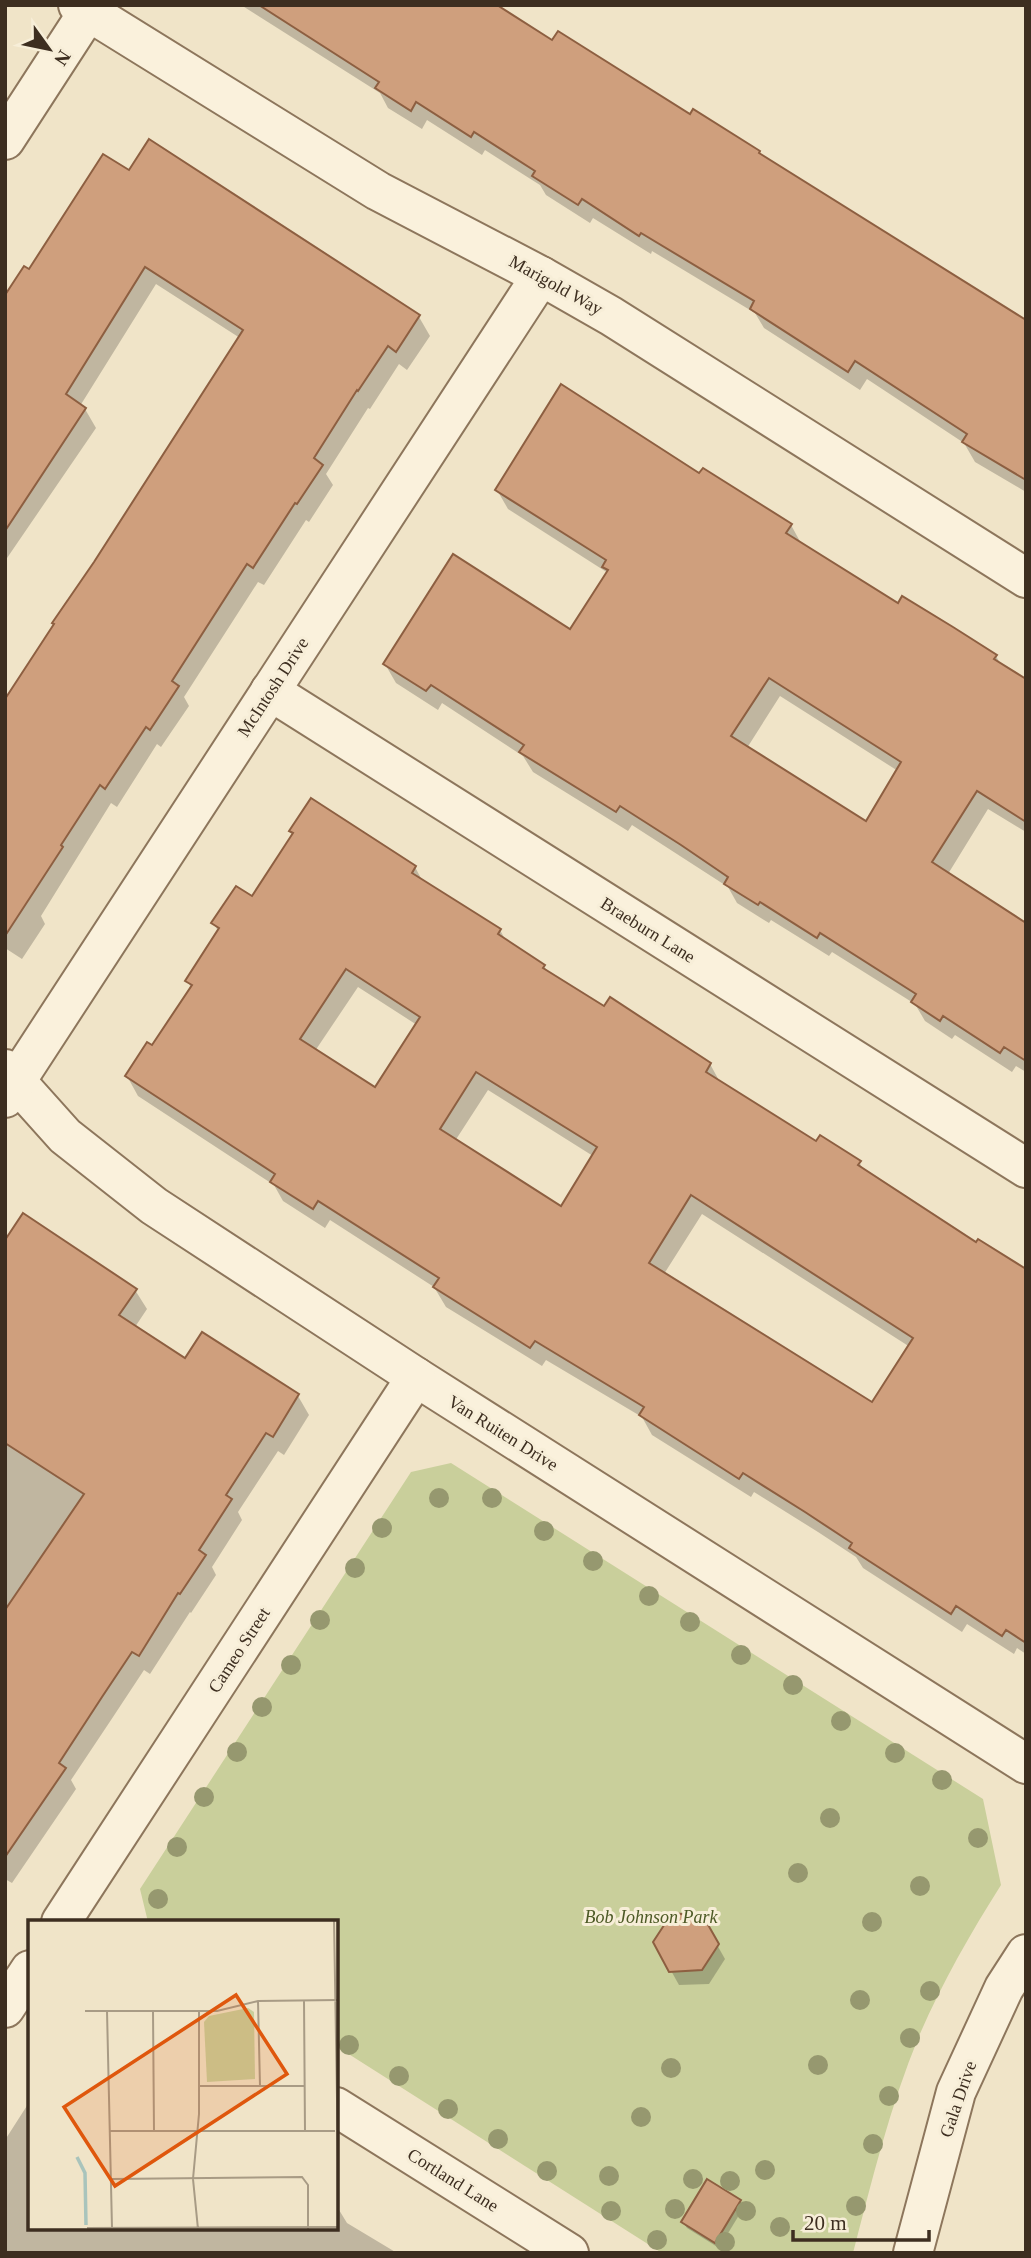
<svg xmlns="http://www.w3.org/2000/svg" width="1031" height="2258" viewBox="0 0 1031 2258" font-family="Georgia,serif">
<rect width="100%" height="100%" fill="#f0e4c8"/>
<path fill="#c9cf9b" d="M451,1463L983,1799L1001,1885C970,1934 942,1983 919,2036C890,2106 872,2180 853,2253H662L336,2046V1922H148L140,1889L411,1472Z"/>
<g fill="#0003" fill-rule="evenodd">
<path d="M241,5H494L553,43L761,156L1026,322V492L975,462L964,443L867,379L860,390L764,328L755,313L652,251L651,254L593,218L590,223L546,195L540,185L485,150L482,155L427,120L422,129L388,108L380,93Z"/>
<path d="M129,172L419,317L430,336L407,370L399,364L370,409L368,408L326,474L333,485L309,522L306,520L264,585L258,582L184,697L189,706L161,747L157,744L117,807L111,803L41,916L45,924L22,959L5,948V702L240,338L156,284L80,406L85,409L96,428L5,561V333L30,272Z"/>
<path d="M700,476L791,525L802,545L898,605L996,656L1001,665L1026,680V832L988,809L948,874L1026,925V1072L1016,1066L1012,1072L955,1035L952,1039L925,1021L915,1004L832,952L829,956L771,920L769,923L737,903L728,887L632,825L628,831L533,772L523,756L442,703L438,710L396,683L385,664L570,631L608,573L508,509L497,490ZM780,696L898,771L867,823L747,748Z"/>
<path d="M291,831L415,867L423,882L500,930L506,941L544,966L548,973L604,1009L710,1064L721,1084L816,1144L859,1162L865,1172L977,1244L1026,1271V1654L1017,1648L1014,1654L967,1624L962,1632L863,1568L856,1557L818,1532L754,1492L751,1497L652,1435L642,1417L546,1360L542,1366L446,1307L434,1287L330,1220L325,1228L283,1201L274,1185L138,1096L127,1076L153,1048L192,989L187,981L219,932L213,923L252,899L294,835ZM358,987L417,1025L375,1089L315,1051ZM488,1090L593,1156L561,1208L455,1141ZM702,1214L910,1347L873,1404L664,1274Z"/>
<path d="M5,1243L135,1290L147,1309L135,1327L186,1360L203,1334L298,1396L309,1415L284,1455L278,1451L238,1512L242,1520L212,1567L216,1575L191,1613L190,1612L150,1674L144,1670L113,1717L71,1780L76,1789L12,1883L5,1879Z"/>
<path d="M702,1918L725,1959L709,1984L679,1985L655,1942Z"/>
<path d="M30,2101V2228H336V2205L347,2223L397,2253H5V2140Z"/>
<path d="M740,2201L744,2207L719,2248L687,2228L683,2222Z"/>
</g>
<g fill="#cf9f7d" stroke="#8d5f41" stroke-width="2" fill-rule="evenodd">
<path d="M259,5H497L552,40L558,31L690,114L693,109L760,151L759,153L1026,320V480L962,442L967,434L855,361L848,372L750,309L754,301L641,233L639,236L582,199L578,205L532,176L535,171L474,132L471,137L416,102L411,111L375,88L379,82Z"/>
<path d="M149,139L420,315L396,352L388,346L358,391L357,390L314,458L323,465L297,504L295,503L253,568L247,564L172,681L179,686L150,730L146,727L105,789L100,785L61,845L63,847L5,936V699L54,624L52,623L94,562L243,330L145,267L66,394L86,408L5,531V295L24,266L29,269L103,154L129,170Z"/>
<path d="M561,384L699,473L703,468L792,524L786,533L898,603L902,596L953,627L997,655L994,659L1026,679V822L977,791L932,862L1026,923V1061L1004,1047L1000,1053L943,1016L940,1021L911,1002L916,994L820,933L817,938L760,902L758,905L724,884L728,877L681,845L620,806L616,812L519,752L524,745L431,685L426,691L383,664L453,554L570,629L608,570L602,567L606,560L495,490ZM769,678L901,762L866,821L731,736Z"/>
<path d="M311,798L416,866L412,873L501,929L498,934L545,965L543,968L604,1006L610,997L711,1063L706,1072L816,1141L820,1135L861,1161L858,1165L976,1242L978,1239L1026,1269V1643L1006,1630L1002,1636L956,1606L951,1614L849,1548L852,1543L805,1512L743,1473L739,1479L639,1415L644,1407L535,1341L530,1348L433,1287L439,1278L318,1201L313,1209L270,1182L275,1174L125,1076L147,1042L152,1045L192,985L185,981L219,928L211,923L236,886L252,896L293,833L289,831ZM346,969L420,1017L375,1087L300,1039ZM476,1072L597,1147L561,1206L440,1129ZM691,1195L913,1338L872,1402L649,1263Z"/>
<path d="M23,1213L137,1289L119,1315L185,1358L202,1332L299,1394L273,1437L266,1433L226,1495L232,1499L199,1550L206,1555L180,1594L178,1593L139,1656L132,1652L102,1697L59,1763L66,1768L5,1857V1610L84,1494L5,1443V1240Z"/>
<path d="M672,1913L703,1916L719,1944L702,1970L669,1972L653,1942Z"/>
<path d="M707,2179L741,2200L715,2243L681,2222Z"/>
</g>
<g fill="none" stroke-linecap="round" stroke-linejoin="round">
<g stroke="#8d765c" stroke-width="42">
<g id="minor">
<path d="M78,5L378,191L541,276L611,316L1026,578"/>
<path d="M5,140L88,12"/>
<path d="M270,691L1026,1168"/>
<path d="M5,1069L65,1136L154,1206L416,1377L1026,1764"/>
<path d="M5,1098L541,276"/>
<path d="M61,1922L416,1377"/>
<path d="M5,2008L30,1970"/>
<path d="M336,2107L569,2253"/>
<path d="M913,2253L956,2092L1004,1988L1026,1954"/>
</g>
</g>
<use href="#minor" stroke="#faf1dc" stroke-width="38"/>
</g>
<g fill="#96986f">
<circle cx="439" cy="1498" r="10"/>
<circle cx="492" cy="1498" r="10"/>
<circle cx="382" cy="1528" r="10"/>
<circle cx="544" cy="1531" r="10"/>
<circle cx="593" cy="1561" r="10"/>
<circle cx="355" cy="1568" r="10"/>
<circle cx="649" cy="1596" r="10"/>
<circle cx="320" cy="1620" r="10"/>
<circle cx="690" cy="1622" r="10"/>
<circle cx="741" cy="1655" r="10"/>
<circle cx="291" cy="1665" r="10"/>
<circle cx="793" cy="1685" r="10"/>
<circle cx="262" cy="1707" r="10"/>
<circle cx="841" cy="1721" r="10"/>
<circle cx="237" cy="1752" r="10"/>
<circle cx="895" cy="1753" r="10"/>
<circle cx="942" cy="1780" r="10"/>
<circle cx="204" cy="1797" r="10"/>
<circle cx="830" cy="1818" r="10"/>
<circle cx="978" cy="1838" r="10"/>
<circle cx="177" cy="1847" r="10"/>
<circle cx="798" cy="1873" r="10"/>
<circle cx="920" cy="1886" r="10"/>
<circle cx="158" cy="1899" r="10"/>
<circle cx="872" cy="1922" r="10"/>
<circle cx="930" cy="1991" r="10"/>
<circle cx="860" cy="2000" r="10"/>
<circle cx="910" cy="2038" r="10"/>
<circle cx="349" cy="2045" r="10"/>
<circle cx="818" cy="2065" r="10"/>
<circle cx="671" cy="2068" r="10"/>
<circle cx="399" cy="2076" r="10"/>
<circle cx="889" cy="2096" r="10"/>
<circle cx="448" cy="2109" r="10"/>
<circle cx="641" cy="2117" r="10"/>
<circle cx="498" cy="2139" r="10"/>
<circle cx="873" cy="2144" r="10"/>
<circle cx="765" cy="2170" r="10"/>
<circle cx="547" cy="2171" r="10"/>
<circle cx="609" cy="2176" r="10"/>
<circle cx="693" cy="2179" r="10"/>
<circle cx="730" cy="2181" r="10"/>
<circle cx="856" cy="2206" r="10"/>
<circle cx="675" cy="2209" r="10"/>
<circle cx="611" cy="2211" r="10"/>
<circle cx="746" cy="2211" r="10"/>
<circle cx="780" cy="2227" r="10"/>
<circle cx="657" cy="2240" r="10"/>
<circle cx="725" cy="2242" r="10"/>
</g>
<g text-anchor="middle" dominant-baseline="central" stroke-width="6" stroke-linejoin="round" paint-order="stroke">
<g font-size="18" fill="#3d2e20" stroke="#f7eed8">
<text transform="translate(556 285) rotate(29)">Marigold Way</text>
<text transform="translate(273 687) rotate(-57)">McIntosh Drive</text>
<text transform="translate(648 930) rotate(32)">Braeburn Lane</text>
<text transform="translate(503 1433) rotate(32)">Van Ruiten Drive</text>
<text transform="translate(239 1650) rotate(-57)">Cameo Street</text>
<text transform="translate(958 2099) rotate(-71)">Gala Drive</text>
<text transform="translate(453 2180) rotate(32)">Cortland Lane</text>
</g>
<g font-size="18" font-style="italic" fill="#4d5a26" stroke="#f7eed8">
<text x="651" y="1917">Bob Johnson Park</text>
</g>
</g>
<g transform="translate(28 1920)">
<rect width="310" height="310" fill="#f0e4c8"/>
<path d="M220,88L226,92L227,159L179,162L176,102L181,96Z" fill="#c9cf9b"/>
<path fill="none" stroke="#a9c4bc" stroke-width="3.5" d="M49,237L57,253L58,305"/>
<path fill="none" stroke="#a89b85" stroke-width="2" d="M306,0L310,238M276,80L277,211M230,81L232,166M57,91H189L230,81L310,80M79,91L84,308M125,91L126,211M172,166H277M81,211H307M84,259L274,257L280,265V309M59,308L310,307M170,309L165,259L171,194V91"/>
<path fill="#df570d" fill-opacity="0.15" stroke="#df570d" stroke-width="3.5" d="M208,75L259,154L87,266L36,187Z"/>
<rect width="310" height="310" fill="none" stroke="#3d2e20" stroke-width="3.5"/>
</g>
<rect width="1031" height="2258" fill="none" stroke="#3d2e20" stroke-width="14"/>
<g transform="translate(49 49) rotate(123)" stroke="#f7eed8" stroke-width="5" paint-order="stroke">
<path d="M0-5L12 26L0 18L-12 26Z" fill="#3d2e20"/>
<text y="-10" font-size="19" font-weight="bold" text-anchor="middle" fill="#3d2e20">N</text>
</g>
<path d="M793 2230v10h136v-10" fill="none" stroke="#3d2e20" stroke-width="3.5"/>
<text x="804" y="2230" font-size="21" fill="#3d2e20" stroke="#f7eed8" stroke-width="5" paint-order="stroke">20 m</text>
</svg>
